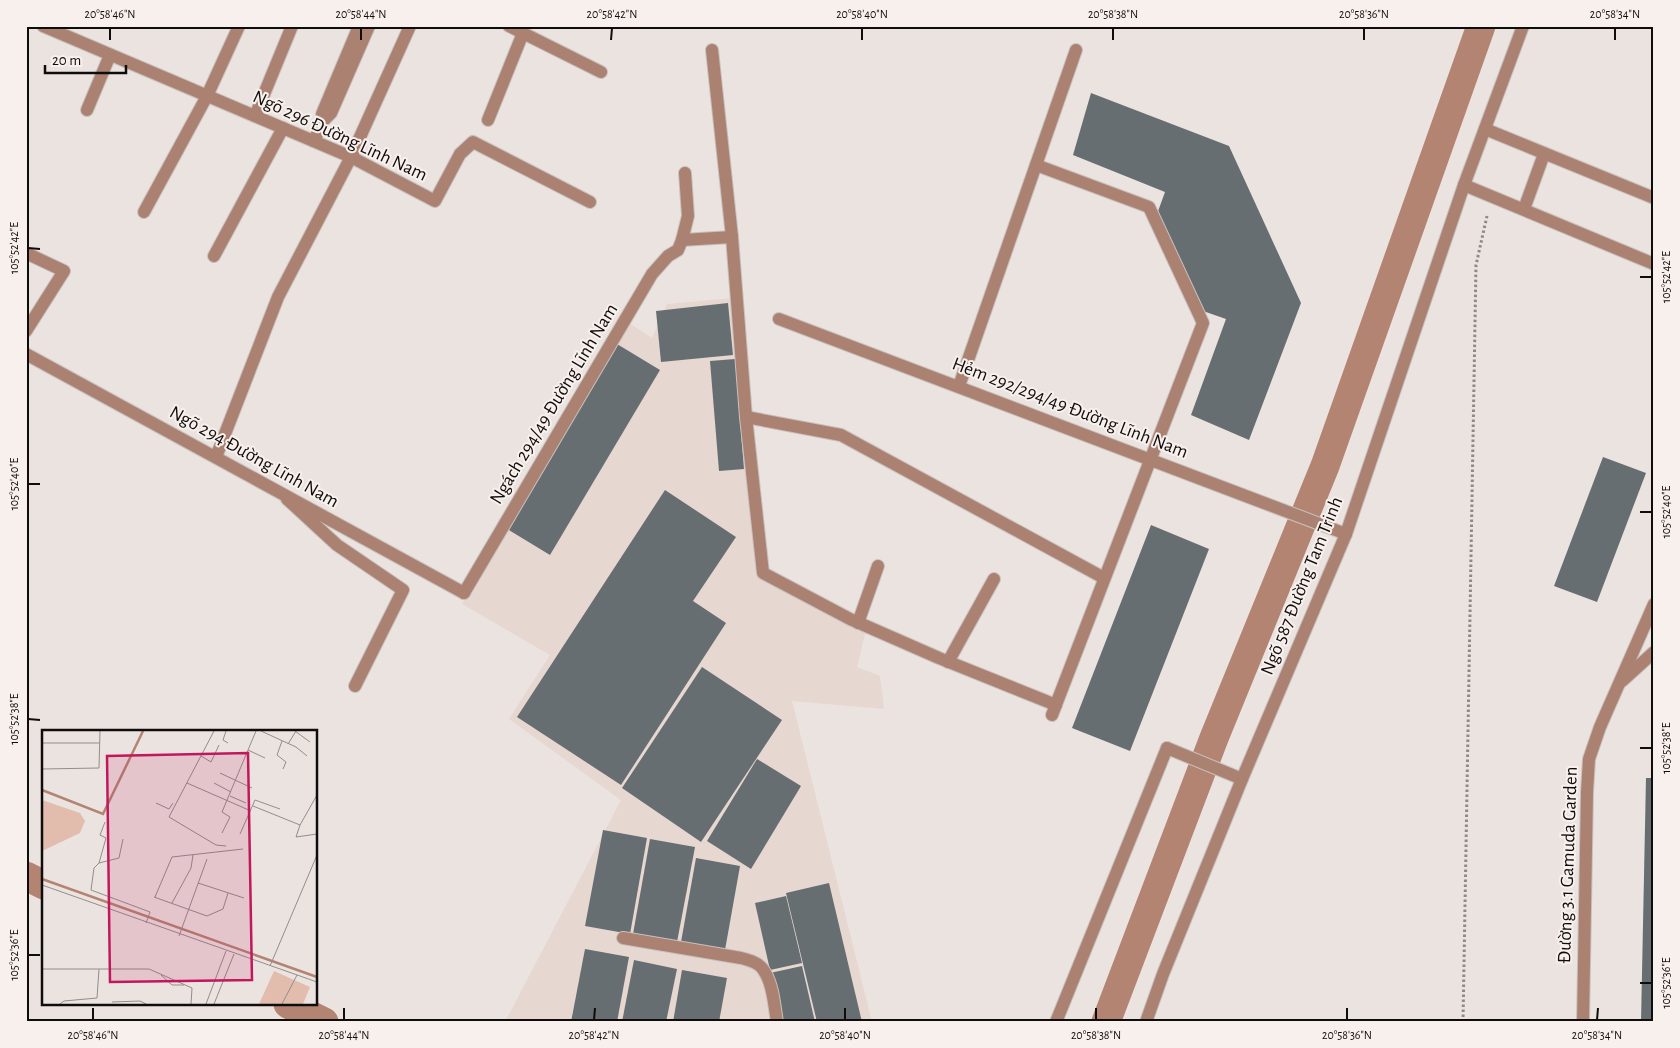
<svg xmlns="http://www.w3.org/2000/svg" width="1680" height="1048" viewBox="0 0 1680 1048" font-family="'Alegreya Sans',sans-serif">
<rect width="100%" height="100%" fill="#ebe3e0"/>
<path fill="#e7d7d1" d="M733,298L758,576L866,630L857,667L880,676L884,709L792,701L872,1022H505L621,800L509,719L550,655L462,604L629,323L652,338L667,304Z"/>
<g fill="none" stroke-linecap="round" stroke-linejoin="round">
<g stroke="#b38472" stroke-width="29">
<path d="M26,876L44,885"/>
<path d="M288,1004L324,1022"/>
<path d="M1106,1022L1214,738L1325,466L1481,26"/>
</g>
</g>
<g fill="#676e71">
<path d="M1091,93L1229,146L1301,303L1249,440L1191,415L1226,319L1203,311L1157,214L1165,192L1073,155Z"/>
<path d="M728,303L733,355L661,362L656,311Z"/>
<path d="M617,344L660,370L550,555L507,529Z"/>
<path d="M735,359L744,469L719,471L710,361Z"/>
<path d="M1603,457L1646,473L1597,602L1554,586Z"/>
<path d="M665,490L736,537L693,601L726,623L621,785L517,717Z"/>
<path d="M1151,525L1209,549L1130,751L1072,728Z"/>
<path d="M702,667L782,720L701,842L622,788Z"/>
<path d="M757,759L801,786L751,869L707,841Z"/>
<path d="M1646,778H1654V1022H1641Z"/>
<path d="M603,830L647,838L630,934L585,926Z"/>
<path d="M650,839L695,847L677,942L633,934Z"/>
<path d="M696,858L740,866L725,950L681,942Z"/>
<path d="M829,883L862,1022H817L786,893Z"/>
<path d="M786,896L802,963L770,970L755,903Z"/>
<path d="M585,949L629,957L617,1022H571Z"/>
<path d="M634,960L677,969L666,1022H622Z"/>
<path d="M802,966L815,1022H781L770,973Z"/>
<path d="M682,970L727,978L719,1022H673Z"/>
</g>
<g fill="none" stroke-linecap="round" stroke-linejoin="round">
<g stroke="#c8c1be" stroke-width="14">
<g id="service">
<path d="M509,26L601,72"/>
<path d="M712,50L732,237L746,417L763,573L850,619L939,658L1056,705"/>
<path d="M87,110L110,55"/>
<path d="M322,114L359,26"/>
<path d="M255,116L292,26"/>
<path d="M488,120L523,33"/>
<path d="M314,141L323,121L331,113L369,26"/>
<path d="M351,157L435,201L460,154L473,142L590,202"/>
<path d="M144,212L207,96L239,26"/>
<path d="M682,240L732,237"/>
<path d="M26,253L64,271L26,331"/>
<path d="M746,417L841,435L1104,578"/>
<path d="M216,457L278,297L351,157L410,26"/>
<path d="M287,499L337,545L403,590L355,686"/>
<path d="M464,593L652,274L668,256L678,250L682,240L688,216L685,173"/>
<path d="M858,623L878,566"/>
<path d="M948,662L994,579"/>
<path d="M623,938L741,958C748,960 757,962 762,968C773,982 774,1005 777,1022"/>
<path d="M1056,1022L1167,748"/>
</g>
</g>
<g stroke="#c8c1be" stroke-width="14">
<g id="minor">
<path d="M43,26L351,157"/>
<path d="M1036,165L1149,207L1203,323L1052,715"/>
<path d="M214,256L283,128"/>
<path d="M779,319L1346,534"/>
<path d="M26,354L464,593"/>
<path d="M959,386L1076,50"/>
<path d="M1622,681L1654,652"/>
<path d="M1167,748L1242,779"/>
<path d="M1583,1022L1587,792L1589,759L1600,727L1654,604"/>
</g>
</g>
<g stroke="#c8c1be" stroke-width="14">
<g id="tertiary">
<path d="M1485,129L1654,198"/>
<path d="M1464,185L1654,264"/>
<path d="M1524,209L1544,154"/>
<path d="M1146,1022L1163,974L1242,779L1346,534L1464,185L1523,26"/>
</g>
</g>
<path stroke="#8e8987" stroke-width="3" stroke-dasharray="2.5 2.5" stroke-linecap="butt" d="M1463,1022L1476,265L1487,216"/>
<use href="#service" stroke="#ab8272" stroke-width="12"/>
<use href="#minor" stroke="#ab8272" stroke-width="12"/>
<use href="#tertiary" stroke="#ab8272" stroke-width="12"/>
</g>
<path fill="none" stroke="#0f0d0c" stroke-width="2" d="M110,40V28M361,40V28M611,40L612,28M862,40V28M1113,40V28M1364,40V28M1615,40V28M28,248L40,249M1640,277H1652M28,484H40M1640,512H1652M28,719L40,720M1640,748H1652M28,955H40M1640,983H1652M93,1020V1008M344,1020V1008M594,1020L595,1008M845,1020V1008M1096,1020V1008M1347,1020V1008M1597,1020L1598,1008"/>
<g text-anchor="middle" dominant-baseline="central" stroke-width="4" stroke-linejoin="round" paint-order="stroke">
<g font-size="19" fill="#0f0d0c" stroke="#f8f0ed">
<text transform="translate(340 136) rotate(25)">Ngõ 296 Đường Lĩnh Nam</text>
<text transform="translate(554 404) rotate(-59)">Ngách 294/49 Đường Lĩnh Nam</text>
<text transform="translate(1070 408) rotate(21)">Hẻm 292/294/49 Đường Lĩnh Nam</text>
<text transform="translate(254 457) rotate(29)">Ngõ 294 Đường Lĩnh Nam</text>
<text transform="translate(1302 586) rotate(-68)">Ngõ 587 Đường Tam Trinh</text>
<text transform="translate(1568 865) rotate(-88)">Đường 3.1 Gamuda Garden</text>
</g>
</g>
<g transform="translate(42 730)">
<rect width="275" height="275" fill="#ebe3e0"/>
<path d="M0,70L38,83L43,91L38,103L0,121ZM232,241L268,257L261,274H217Z" fill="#e2bdae"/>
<path fill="none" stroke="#b38472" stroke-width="2.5" d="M0,60L61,84L101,1M0,149L275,247"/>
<path fill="none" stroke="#938d8b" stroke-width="1" d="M172,1L127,87L174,115L184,116M184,1L181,10L186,13M219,1L254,17L265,26M253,1L268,12M240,11L235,25L244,32L241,39M0,13H58M246,14L254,1M206,20L223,28M159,26L169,32L177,15M0,39L57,38L58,1M178,43L210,58M145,53L209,81M172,53L189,62M188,66L204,73M114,73L127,79L131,73M211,76L258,95L275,65M258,95L254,107L275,104M180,103L188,87L180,82L214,1M198,104L213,70L238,79M81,109L77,128L57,133L52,138L49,160L108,182L104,193M57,133L64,108L58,105L63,92M156,153L202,168M0,155L275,252M112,167L165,186L181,179L186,163M113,167L130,127L201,119M130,173L149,138L151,125M137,206L165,129M228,236L275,125M0,239H107L150,258L149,274M119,245L130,255H142M70,272L98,271L104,274M18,274L22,271L55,268L57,239M164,274L184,221M172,274L192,224M240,274L255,245"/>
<path fill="#c2185b" fill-opacity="0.15" stroke="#c2185b" stroke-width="2.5" d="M206,23L210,250L68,252L65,26Z"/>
<rect width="275" height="275" fill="none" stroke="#0f0d0c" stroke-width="2.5"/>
</g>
<rect width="1680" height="1048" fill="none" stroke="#f8f0ed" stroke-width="55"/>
<path d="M45 65v8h81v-8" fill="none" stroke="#0f0d0c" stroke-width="2.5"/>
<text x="52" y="65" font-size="15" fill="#0f0d0c" stroke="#f8f0ed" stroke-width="4" paint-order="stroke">20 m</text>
<rect x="28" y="28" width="1624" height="992" fill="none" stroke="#0f0d0c" stroke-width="2"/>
<g font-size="12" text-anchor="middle" fill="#0f0d0c">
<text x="110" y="18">20°58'46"N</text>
<text x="361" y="18">20°58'44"N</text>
<text x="612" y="18">20°58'42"N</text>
<text x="862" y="18">20°58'40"N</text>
<text x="1113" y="18">20°58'38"N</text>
<text x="1364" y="18">20°58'36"N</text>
<text x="1615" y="18">20°58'34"N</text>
<text transform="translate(14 248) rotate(-90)" y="4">105°52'42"E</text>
<text transform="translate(1666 277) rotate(-90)" y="4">105°52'42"E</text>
<text transform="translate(14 484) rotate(-90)" y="4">105°52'40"E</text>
<text transform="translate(1666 512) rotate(-90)" y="4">105°52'40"E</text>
<text transform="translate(14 719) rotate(-90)" y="4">105°52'38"E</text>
<text transform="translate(1666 748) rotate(-90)" y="4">105°52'38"E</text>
<text transform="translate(14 955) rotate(-90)" y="4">105°52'36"E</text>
<text transform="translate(1666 983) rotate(-90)" y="4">105°52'36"E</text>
<text x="93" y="1039">20°58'46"N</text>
<text x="344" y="1039">20°58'44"N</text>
<text x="594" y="1039">20°58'42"N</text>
<text x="845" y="1039">20°58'40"N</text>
<text x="1096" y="1039">20°58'38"N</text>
<text x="1347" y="1039">20°58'36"N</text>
<text x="1597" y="1039">20°58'34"N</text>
</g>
</svg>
